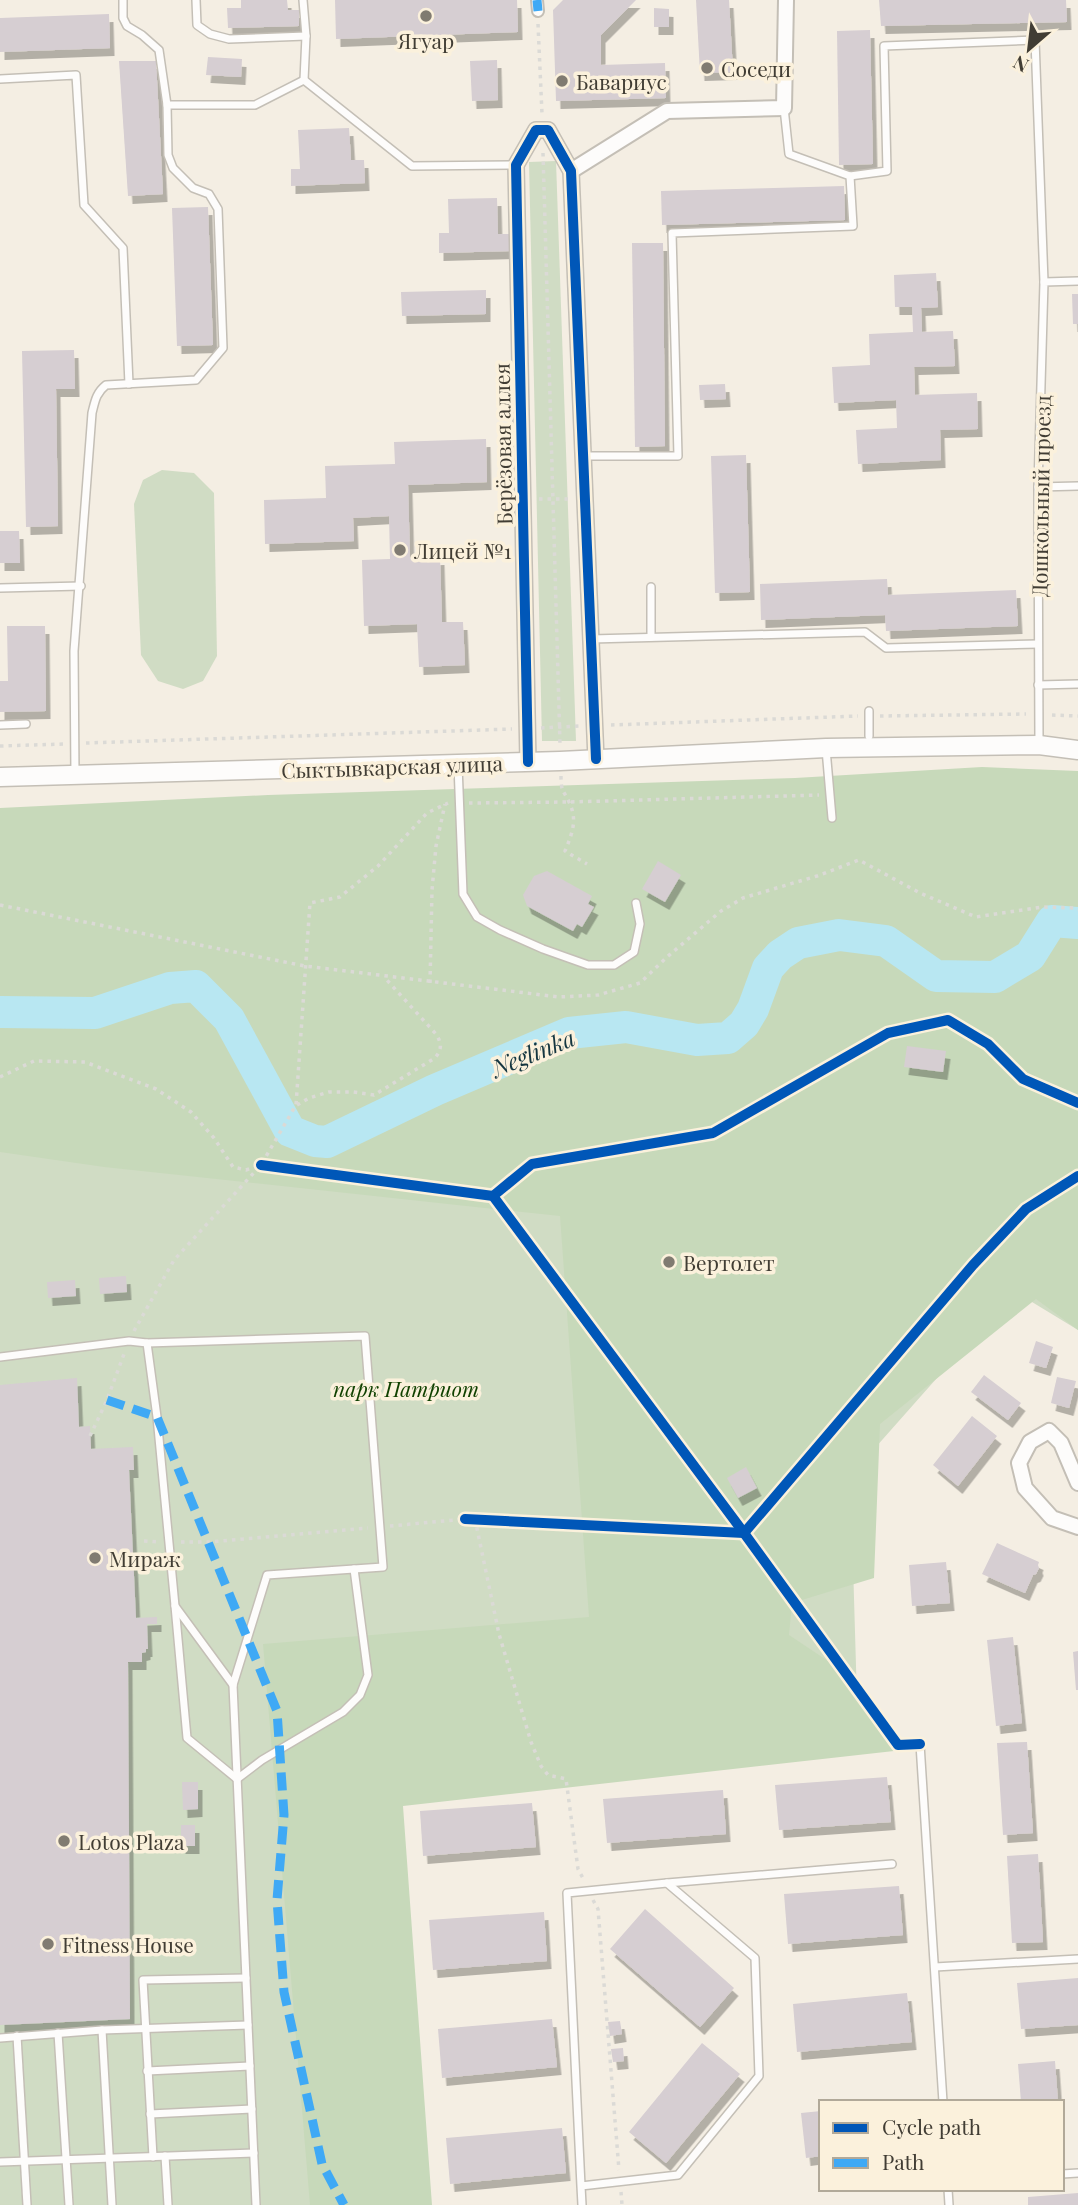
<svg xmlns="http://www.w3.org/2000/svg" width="1078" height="2205" viewBox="0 0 1078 2205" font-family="'Playfair Display',serif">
<defs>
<filter id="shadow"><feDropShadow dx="4.5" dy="8" stdDeviation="0" flood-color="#0004"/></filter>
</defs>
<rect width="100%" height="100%" fill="#f4eee3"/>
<g fill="#d0dcc4">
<path d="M556,161L576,741H542L529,162Z"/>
<path d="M162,470L194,473L214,493L217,656L203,681L183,689L158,681L141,655L134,504L143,480Z"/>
<path d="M1078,797V1330L1014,1291L844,1483L853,1564L858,1734L389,1799L428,2205H0V823Z"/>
</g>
<path fill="#c7d9ba" d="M982,767L1078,771V1330L1036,1299L880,1424L874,1578L792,1603L789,1635L831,1663L894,1751L403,1806L432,2205H310L263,1644L589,1617L560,1216L104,1167L0,1152V808L268,795L795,778Z"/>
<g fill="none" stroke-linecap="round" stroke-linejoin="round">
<path stroke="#b8e7f2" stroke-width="32" d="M0,1012L95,1013L170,988L196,986L229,1019L290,1131L315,1141L327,1142L435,1090L569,1033L626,1027L697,1040L728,1038L744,1024L753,1009L768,968L780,955L798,943L839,935L886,941L936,976L995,977L1030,956L1052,921L1078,923"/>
</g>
<g fill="#d6ced2" filter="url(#shadow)">
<path d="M241,0H287L288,10H299V26L228,28L227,8H241Z"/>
<path d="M335,0H517L518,32L336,39Z"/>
<path d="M563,0H636L601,35V65L665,63L666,98L556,101L553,10Z"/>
<path d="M696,0H729L733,72L700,73Z"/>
<path d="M879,0H1066L1067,22L881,26Z"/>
<path d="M654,8L669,9V27H654Z"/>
<path d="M109,14L110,48L0,52V18Z"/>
<path d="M870,30L873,164L839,165L837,31Z"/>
<path d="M208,57L242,59L241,77L206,75Z"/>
<path d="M497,60L498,100L472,101L470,61Z"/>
<path d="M119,61H156L163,194L128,196Z"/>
<path d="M349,128L351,160H364L365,183L291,186V169H300L298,130Z"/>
<path d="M844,186L845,220L662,225L661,191Z"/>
<path d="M497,198L498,234H512V251L439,253V233H449L448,199Z"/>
<path d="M208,207L213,345L177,346L172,208Z"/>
<path d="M632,243H663L665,446L635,447Z"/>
<path d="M936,273L938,307L921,308L922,332L953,331L955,366L914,367L915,395L977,393L978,429L940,430L941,460L858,464L856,430L897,428L896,400L834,403L832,367L870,365L869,334L913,332L912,307H895L894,275Z"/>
<path d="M486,290V314L402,316L401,292Z"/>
<path d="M1072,294H1078V324H1073Z"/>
<path d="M74,350L75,389H56L58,526L26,527L22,351Z"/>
<path d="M725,384L726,399L700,400L699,385Z"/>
<path d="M486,439L487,482L408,485L410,558L440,557L442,622H463L465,665L419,667L417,624L364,626L362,560L390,559L389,516L353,518L354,541L265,544L264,500L326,498L325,466L395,464L394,442Z"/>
<path d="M746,455L750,592L715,593L711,456Z"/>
<path d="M0,531H19L20,563H0Z"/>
<path d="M887,579L888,595L1016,590L1018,626L886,631L885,615L761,620L760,584Z"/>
<path d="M7,626H45L46,711L0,712V681H8Z"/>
<path d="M658,861L681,875L665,902L642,889Z"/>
<path d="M547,871L592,896L588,904L594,907L582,927L577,924L573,931L527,906L523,895L534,876Z"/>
<path d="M907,1046L946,1051L943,1072L904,1067Z"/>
<path d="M126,1276L127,1292L100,1294L99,1278Z"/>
<path d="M75,1280L76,1296L48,1298L47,1282Z"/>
<path d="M1036,1341L1053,1347L1046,1368L1029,1363Z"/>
<path d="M984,1375L1021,1403L1008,1420L971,1392Z"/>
<path d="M1057,1377L1076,1381L1069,1408L1051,1403Z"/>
<path d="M77,1378L79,1427L90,1426L91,1449L133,1447L134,1470H129L136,1618L157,1617V1624H147L148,1649H146V1652L142,1653V1662H128L130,2019L0,2025V1385Z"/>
<path d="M972,1416L997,1436L958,1486L933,1465Z"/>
<path d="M746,1467L757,1488L738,1498L727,1478Z"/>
<path d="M997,1543L1039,1562L1038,1565L1039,1568L1036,1574L1033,1575L1025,1593L982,1574Z"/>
<path d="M946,1562L950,1603L912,1606L909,1565Z"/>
<path d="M1013,1637L1022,1723L996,1726L987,1640Z"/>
<path d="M1078,1651V1690H1076L1073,1652Z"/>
<path d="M1027,1742L1033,1833L1003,1835L997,1743Z"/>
<path d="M887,1777L891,1822L779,1830L775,1785Z"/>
<path d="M182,1782H198V1809L183,1810Z"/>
<path d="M723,1790L726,1834L607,1843L603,1799Z"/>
<path d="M532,1803L536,1847L423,1856L420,1811Z"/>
<rect x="181" y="1825" width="14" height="21"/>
<path d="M1038,1854L1043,1942L1012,1943L1007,1856Z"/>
<path d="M899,1886L903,1935L788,1944L784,1894Z"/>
<path d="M645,1909L734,1988L700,2027L610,1949Z"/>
<path d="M544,1912L547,1961L433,1970L429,1920Z"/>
<path d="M1078,1978V2025L1021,2029L1017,1983Z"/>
<path d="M907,1993L912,2042L797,2052L793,2004Z"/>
<path d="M552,2019L557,2067L442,2078L438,2029Z"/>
<path d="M620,2021L622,2034L610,2036L608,2022Z"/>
<path d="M702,2043L740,2074L666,2163L629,2132Z"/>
<path d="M623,2048L624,2061L613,2062L611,2049Z"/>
<path d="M1055,2061L1058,2102H1021L1018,2064Z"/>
<path d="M821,2111V2156L806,2158L801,2113Z"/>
<path d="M562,2128L566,2173L450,2184L446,2138Z"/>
<path d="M1078,2193V2205H1028V2197Z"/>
</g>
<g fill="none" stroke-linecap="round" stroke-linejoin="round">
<g stroke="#c4bfb6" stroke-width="10">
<g id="service">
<path d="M196,0L197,25L210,34L229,39L306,36"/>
<path d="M303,0L306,36L304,80"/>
<path d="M0,79L76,75L84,205L123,248L129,384"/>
<path d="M167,105H255L304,80L412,166L516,165"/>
<path d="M850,176L887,171L884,46L1035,40L1044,282"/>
<path d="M583,456H678L672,233L853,226L850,176L789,154L784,108"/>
<path d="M1038,487L1078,486"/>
<path d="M651,587V637"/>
<path d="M0,588L81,586"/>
<path d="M591,639L865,632L886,648L1038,644"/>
<path d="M1038,685L1078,684"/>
<path d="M0,725L26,724"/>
<path d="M869,736V711"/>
<path d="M1039,744L1038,487L1044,282L1078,281"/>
<path d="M826,749L832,818"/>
<path d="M458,765L463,894L477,917L500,930L543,949L588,965H614L634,952L640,924L636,903"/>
<path d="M75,775L74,651L92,413C95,401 96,393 106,385L196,380L223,348L218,209L209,194L193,188L173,168L168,155L167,105L159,50L142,35L127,26L123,18V0"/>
<path d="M147,1343L365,1336L383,1567L267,1575L233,1685L256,2205"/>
<path d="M0,1357L129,1341L147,1343L157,1417L175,1606L233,1685"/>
<path d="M175,1606L187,1738L237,1779L262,1760L343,1712L360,1695L368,1675L354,1569"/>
<path d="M920,1744L943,2102"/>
<path d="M667,1883L892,1864"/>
<path d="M935,1967L1078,1959"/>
<path d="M102,2030L112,2205"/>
<path d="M58,2033L69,2205"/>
<path d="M17,2036L27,2205"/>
<path d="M0,2038L102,2030L248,2025"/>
<path d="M147,2071L250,2066"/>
<path d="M150,2114L252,2109"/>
<path d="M165,2156L168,2205"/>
<path d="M153,2157L143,1980L246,1978"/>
<path d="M0,2162L254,2153"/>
<path d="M1062,2174L1078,2173"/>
<path d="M581,2186L678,2175L759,2076L755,1958L667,1883L567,1893L581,2186L582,2205"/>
<path d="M948,2189L949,2205"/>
</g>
</g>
<g stroke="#c4bfb6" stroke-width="14">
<path id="pedestrian" d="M537,0L538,11"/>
</g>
<g stroke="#c4bfb6" stroke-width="18">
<g id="minor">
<path d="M571,171L667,111L784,108L786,0"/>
<path d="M528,762L516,165L536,130H548L571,171L596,759"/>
<path d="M1078,1483L1061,1443L1049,1431L1030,1442L1019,1463L1025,1488L1052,1518L1078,1527"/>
</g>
</g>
<g stroke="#c4bfb6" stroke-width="21">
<path id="tertiary" d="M0,777L560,761L826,748L1039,745L1078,750"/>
</g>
<g stroke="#dbdad6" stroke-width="3.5" stroke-dasharray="3.5 5" stroke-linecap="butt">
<path d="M538,24L542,114"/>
<path d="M543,153L560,744"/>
<path d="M539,499H569"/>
<path d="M1052,715L1078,716"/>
<path d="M880,716L1026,714"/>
<path d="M611,725L858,716"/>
<path d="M541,728L579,726"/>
<path d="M86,743L512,729"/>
<path d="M0,746L64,744"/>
<path d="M561,776C561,792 563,789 569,802C578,820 572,834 565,851L587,864"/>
<path d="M469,803L569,802L819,795"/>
<path d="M0,905L305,966L559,997L598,995L640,983L667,957L721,911L743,898L817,876L859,860L920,893L976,917L1042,907L1074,908L1078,910"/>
<path d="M430,983L432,890L436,846L445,804"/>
<path d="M0,1077L34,1061L85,1062L156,1089L191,1112L214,1138L233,1167L246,1170L261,1165L493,1196L744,1533L898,1745L911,1744"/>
<path d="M297,1105L309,1098L329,1092H353L374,1095L435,1058C442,1049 442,1044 436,1034L385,978"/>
<path d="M493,1196L532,1164L713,1133L888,1033L948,1020L988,1044L1023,1079L1078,1103"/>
<path d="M134,1331L174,1260L261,1165L296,1105L310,903L340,897L378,866L427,813L448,803"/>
<path d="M90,1436L107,1400L124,1354"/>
<path d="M475,1519L499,1634L531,1742L541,1766L548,1775L566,1779L578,1869L584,1880"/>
<path d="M390,1526L465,1519L744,1533L973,1265L1026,1209L1078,1176"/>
<path d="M144,1541L159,1542"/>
<path d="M181,1542H209L368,1528"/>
<path d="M593,1900L598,1909L619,2170"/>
<path d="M621,2192L622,2205"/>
</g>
<use href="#service" stroke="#fdfcfb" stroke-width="7"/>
<use href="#pedestrian" stroke="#fdfcfb" stroke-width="10"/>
<use href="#minor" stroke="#fdfcfb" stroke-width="14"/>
<use href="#tertiary" stroke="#fdfcfb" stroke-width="18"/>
<g stroke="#3fa9f5" stroke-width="9" stroke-dasharray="18 9" stroke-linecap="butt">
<path d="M537,0L538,11"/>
<path d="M107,1400L157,1417L277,1711L284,1815L277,1900L284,1992L322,2164L344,2205"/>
</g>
<g stroke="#fbf1dc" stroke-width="15">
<g id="cycleway">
<path d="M528,762L516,165L536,130H548L571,171L596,759"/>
<path d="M261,1165L493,1196L744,1533L898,1745L920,1744"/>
<path d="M493,1196L532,1164L713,1133L888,1033L948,1020L988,1044L1023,1079L1078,1103"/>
<path d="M465,1519L744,1533L973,1265L1026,1209L1078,1176"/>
</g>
</g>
<use href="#cycleway" stroke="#0057b8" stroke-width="10"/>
</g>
<g fill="#807b71" stroke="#fbf1dc" stroke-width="2.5">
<circle cx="426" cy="16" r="7"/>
<circle cx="707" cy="68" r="7"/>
<circle cx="562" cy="81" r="7"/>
<circle cx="400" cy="550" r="7"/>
<circle cx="669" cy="1262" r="7"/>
<circle cx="95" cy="1558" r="7"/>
<circle cx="64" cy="1841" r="7"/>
<circle cx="48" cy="1944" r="7"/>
</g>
<g text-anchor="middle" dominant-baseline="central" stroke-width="7" stroke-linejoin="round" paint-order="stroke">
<g font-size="21" fill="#413d34" stroke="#fbf1dc" text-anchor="start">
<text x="426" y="40" text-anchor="middle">Ягуар</text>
<text x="721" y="68">Соседи</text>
<text x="576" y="81">Бавариус</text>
<text x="414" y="550">Лицей №1</text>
<text x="683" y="1262">Вертолет</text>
<text x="109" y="1558">Мираж</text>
<text x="78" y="1841">Lotos Plaza</text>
<text x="62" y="1944">Fitness House</text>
</g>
<g font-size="21" fill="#413d34" stroke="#fbf1dc">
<text transform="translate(502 444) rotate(-91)">Берёзовая аллея</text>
<text transform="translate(1040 496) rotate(-89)">Дошкольный проезд</text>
<text transform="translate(392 766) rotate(-2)">Сыктывкарская улица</text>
</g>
<g font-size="21" font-style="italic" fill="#104100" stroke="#fbf1dc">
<text x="406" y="1388">парк Патриот</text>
</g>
<g font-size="23" font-style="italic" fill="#153640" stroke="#fbf1dc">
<text transform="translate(533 1052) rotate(-22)">Neglinka</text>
</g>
</g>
<rect x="819" y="2100" width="245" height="91" fill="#fbf1dc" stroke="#b1a999" stroke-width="2"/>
<rect x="833" y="2123" width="35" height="10" fill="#0057b8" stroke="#b1a999" stroke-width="2"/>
<text x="882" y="2135" font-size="21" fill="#413d34">Cycle path</text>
<rect x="833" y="2158" width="35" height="10" fill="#3fa9f5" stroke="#b1a999" stroke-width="2"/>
<text x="882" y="2170" font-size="21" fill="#413d34">Path</text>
<g transform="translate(1029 49) rotate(208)" stroke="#fbf1dc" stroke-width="5" paint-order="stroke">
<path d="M0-5L12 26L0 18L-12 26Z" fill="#413d34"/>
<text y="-10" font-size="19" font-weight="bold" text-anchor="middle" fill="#413d34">N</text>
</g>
</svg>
